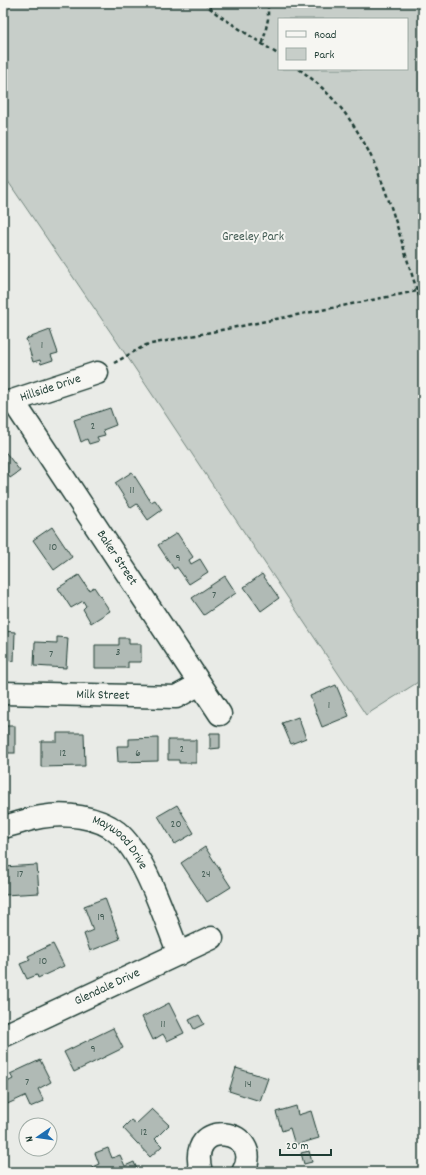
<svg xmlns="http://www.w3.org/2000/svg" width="426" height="1175" viewBox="0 0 426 1175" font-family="Dekko,sans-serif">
<rect width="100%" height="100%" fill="#e9ebe7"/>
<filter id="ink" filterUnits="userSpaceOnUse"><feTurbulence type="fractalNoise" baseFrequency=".025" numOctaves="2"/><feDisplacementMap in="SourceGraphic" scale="8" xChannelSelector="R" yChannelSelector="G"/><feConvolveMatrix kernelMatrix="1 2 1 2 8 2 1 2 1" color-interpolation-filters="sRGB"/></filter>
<g filter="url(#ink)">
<path fill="#c7cec9" stroke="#73867e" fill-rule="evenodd" d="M3,3H423V679L366,715L120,346L3,174ZM279,19H407V69H279Z"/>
<g fill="#b0bab5" stroke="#1f3d34">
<path d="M50,330L58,353L51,355L53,360L41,364L40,360L33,362L26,339Z"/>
<path d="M110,408L116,425L103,430L105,435L97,437L99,441L89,444L87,439L81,442L74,420Z"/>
<path d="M3,449L20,471L10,478L7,473L3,476Z"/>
<path d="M132,472L151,502L155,500L162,510L148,520L137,504L131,508L115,483Z"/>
<path d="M52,527L72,557L54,570L33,540Z"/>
<path d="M177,533L193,557L189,560L191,564L200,559L208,572L189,584L177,567L174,569L158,545Z"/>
<path d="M262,574L279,598L261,611L244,587Z"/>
<path d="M79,575L89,590L94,587L110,611L91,623L83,609L86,606L83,601L71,608L58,588Z"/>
<path d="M225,576L236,593L204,615L192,598Z"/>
<path d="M3,631L15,632L14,661L3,660Z"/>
<path d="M57,637L68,638L66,668L34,666L35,642L57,643Z"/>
<path d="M119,638H129V644H141V662H128V668H95V645H119Z"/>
<path d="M336,685L349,716L322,727L310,696Z"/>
<path d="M298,717L306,738L291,744L282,723Z"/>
<rect x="3" y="726" width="12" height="27"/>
<path d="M57,733H84L85,766L41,767V741H57Z"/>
<path d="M210,733H220V748L210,749Z"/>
<path d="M158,738V761L118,762L117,746H129V739Z"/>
<path d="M168,740H196V763H179V760H168Z"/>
<path d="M177,805L194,833L175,844L158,816Z"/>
<path d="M205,847L231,887L207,902L181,863Z"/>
<path d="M37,865L39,893L4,895L3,867Z"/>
<path d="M105,898L120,939L90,951L84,934L93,930L84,906Z"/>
<path d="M423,923V941L418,939Z"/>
<path d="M53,944L64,966L38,978L37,975L27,979L20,964L30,960L28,956Z"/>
<path d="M169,1003L184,1033L167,1041L163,1034L153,1040L142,1017Z"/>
<path d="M199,1015L204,1024L194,1029L189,1020Z"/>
<path d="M113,1028L123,1048L74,1072L64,1052Z"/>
<path d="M40,1060L51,1082L38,1089L44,1101L30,1107L25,1096L3,1106V1084L13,1079L10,1074Z"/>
<path d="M236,1068L268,1078L260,1101L229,1091Z"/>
<path d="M296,1106L298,1115L311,1111L319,1138L295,1145L290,1128L282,1131L276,1112Z"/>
<path d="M152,1109L169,1125L155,1139L162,1146L150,1157L123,1128L131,1120L136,1124Z"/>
<path d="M108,1148L112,1158L120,1155L125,1166L134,1162L138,1172H94L92,1167L99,1164L95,1153Z"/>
<path d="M309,1151L312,1162L304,1164L301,1153Z"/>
</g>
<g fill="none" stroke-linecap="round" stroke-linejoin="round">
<g stroke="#1f3d34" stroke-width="25">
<g id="minor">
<path id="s1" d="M13,401L220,714"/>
<path id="s2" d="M3,404L97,373"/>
<path id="s3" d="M3,693L176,697L200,684"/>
<path id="s4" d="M3,827C16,824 29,819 41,817C65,813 98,816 117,832C145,854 165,920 179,954"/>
<path id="s5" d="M3,1036L212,938"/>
<path d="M201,1172C185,1114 267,1130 243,1172"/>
</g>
</g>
<g stroke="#1f3d34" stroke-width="2.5" stroke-dasharray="4 3" stroke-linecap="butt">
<path d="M204,3L217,14L279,55"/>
<path d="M263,43L268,19V3"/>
<path d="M299,69C383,129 390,218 423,307"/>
<path d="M114,363L146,345L417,291"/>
</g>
<use href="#minor" stroke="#f6f6f2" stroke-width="22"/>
</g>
</g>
<g text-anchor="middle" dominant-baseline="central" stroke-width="4" stroke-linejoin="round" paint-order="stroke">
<g font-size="11" fill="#435c54">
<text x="42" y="346">1</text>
<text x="93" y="427">2</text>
<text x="132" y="491">11</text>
<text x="53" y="548">10</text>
<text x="178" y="559">9</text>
<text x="214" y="596">7</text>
<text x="118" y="653">3</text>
<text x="51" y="655">7</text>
<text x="329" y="706">1</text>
<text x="182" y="750">2</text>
<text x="63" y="754">12</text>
<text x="138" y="754">6</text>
<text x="176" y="825">20</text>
<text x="20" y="875">17</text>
<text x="206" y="875">24</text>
<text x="101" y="918">19</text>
<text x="43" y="962">10</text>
<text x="163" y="1025">11</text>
<text x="93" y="1050">9</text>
<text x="27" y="1083">7</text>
<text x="248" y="1085">14</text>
<text x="144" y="1133">12</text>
</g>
<g font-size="13" fill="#415a52" stroke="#f6f6f2">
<text x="253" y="237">Greeley Park</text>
</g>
<g font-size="13" fill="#1f3d34" stroke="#f6f6f2">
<text stroke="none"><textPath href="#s2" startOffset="50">Hillside Drive</textPath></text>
<text stroke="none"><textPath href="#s1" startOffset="188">Baker Street</textPath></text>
<text stroke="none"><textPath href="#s3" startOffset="100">Milk Street</textPath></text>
<text stroke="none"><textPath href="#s4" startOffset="128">Maywood Drive</textPath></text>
<text stroke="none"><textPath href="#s5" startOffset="115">Glendale Drive</textPath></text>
</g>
</g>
<rect width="426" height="1175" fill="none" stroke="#f6f6f2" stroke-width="16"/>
<rect x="8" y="8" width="410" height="1159" fill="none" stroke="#1f3d34" stroke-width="1.5" filter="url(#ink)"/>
<rect x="278" y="18" width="130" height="52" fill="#f6f6f2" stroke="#a0aca6"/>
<rect x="286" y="31" width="20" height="6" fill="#f6f6f2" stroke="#a0aca6"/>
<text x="314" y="38" font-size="12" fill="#1f3d34">Road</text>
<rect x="286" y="48" width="20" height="12" fill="#c7cec9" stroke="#a0aca6"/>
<text x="314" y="58" font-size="12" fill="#1f3d34">Park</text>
<g transform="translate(38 1137) rotate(257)"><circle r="19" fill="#f6f6f2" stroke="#a0aca6"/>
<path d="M0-3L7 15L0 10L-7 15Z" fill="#1f6fb2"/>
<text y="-6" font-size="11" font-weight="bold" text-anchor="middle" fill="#1f3d34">N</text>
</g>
<path d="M280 1149v6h51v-6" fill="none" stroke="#1f3d34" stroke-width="2"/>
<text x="286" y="1149" font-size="12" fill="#1f3d34" stroke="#f6f6f2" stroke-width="3" paint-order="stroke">20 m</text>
</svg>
